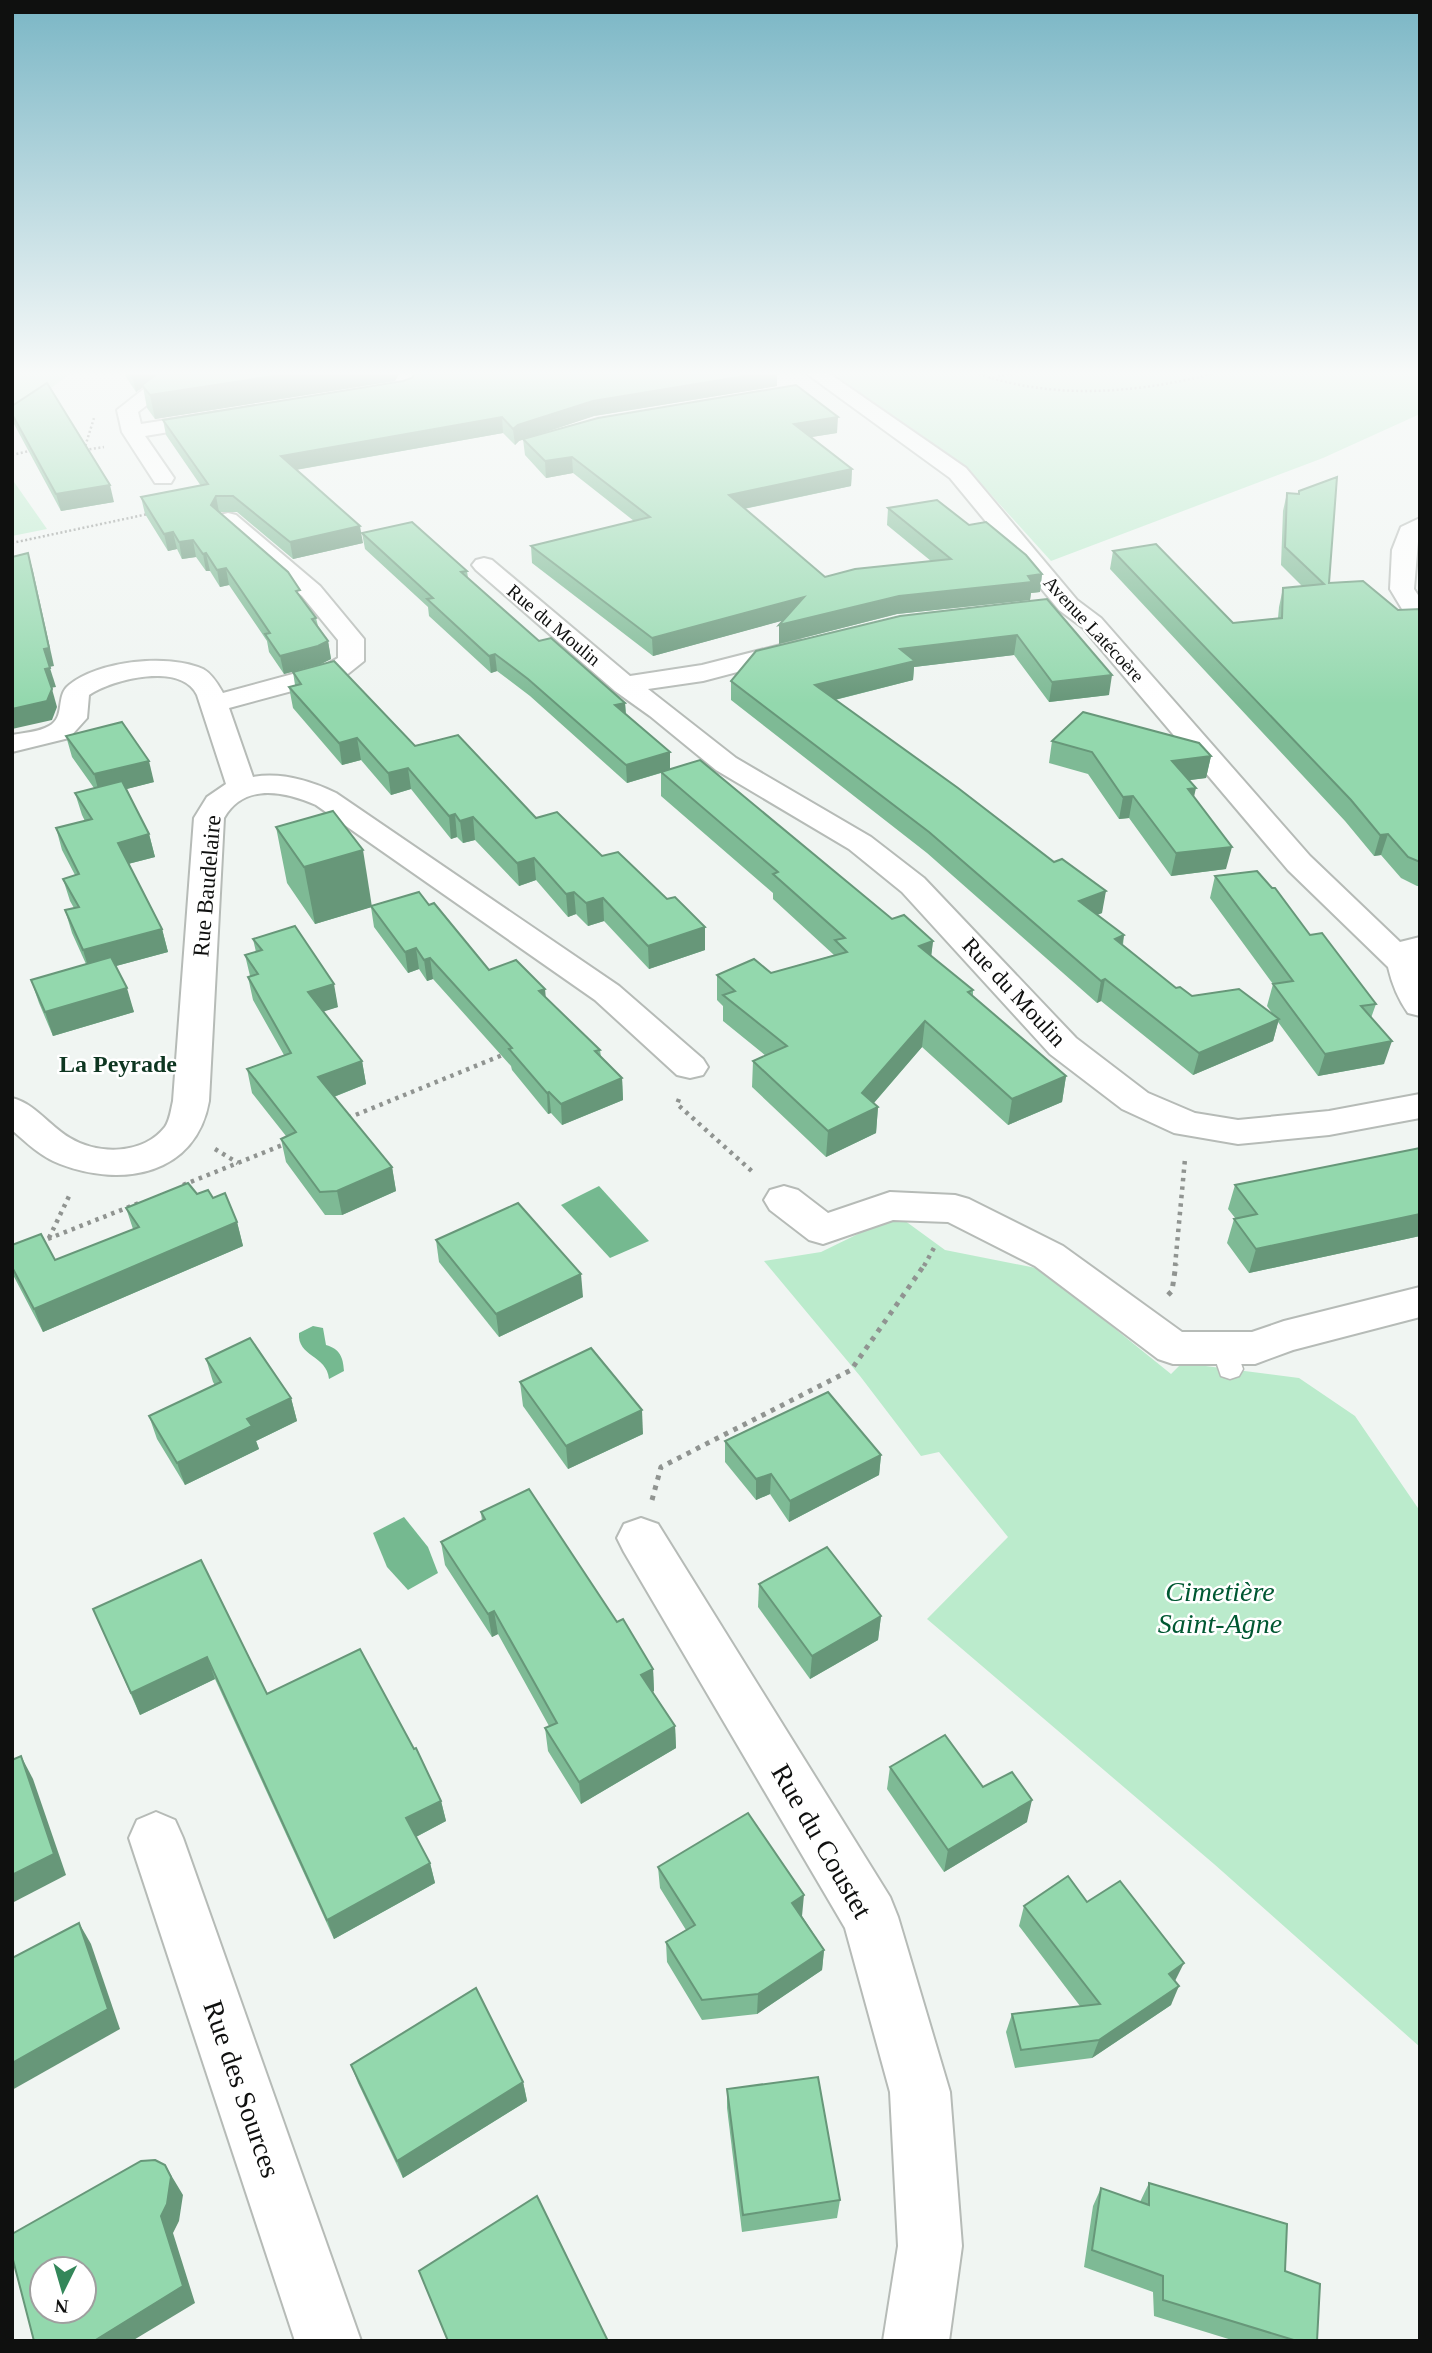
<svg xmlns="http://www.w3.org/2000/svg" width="1432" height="2353" viewBox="0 0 1432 2353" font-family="Georgia,serif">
<rect width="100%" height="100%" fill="#f0f5f2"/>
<g fill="#bbebcc">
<path d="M12,374H70L12,417Z"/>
<path d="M833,374H1420V414L1323,458L1051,561L975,477L927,439Z"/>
<path d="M12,479L47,529L12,536Z"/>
<path d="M897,1215L945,1250L1041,1269L1171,1374L1182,1363L1299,1378L1355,1416L1420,1511V2047L1214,1864L927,1619L1008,1537L939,1452L921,1456L860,1376L764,1261L821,1252Z"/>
</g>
<g fill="#75b990">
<path d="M599,1186L649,1241L610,1258L561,1205Z"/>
<path d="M313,1326L323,1328L326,1345C340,1349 343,1357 344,1371L329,1379C327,1355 297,1357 299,1333Z"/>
<path d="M404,1517L428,1547L438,1573L408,1590L387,1567L373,1533Z"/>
</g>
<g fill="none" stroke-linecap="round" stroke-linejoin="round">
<g stroke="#b6bbb7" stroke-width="3">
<path id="lane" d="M1225,1340L1234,1343L1243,1369L1239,1376L1230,1379L1221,1376L1212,1350L1216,1343Z"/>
</g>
<g stroke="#b6bbb7" stroke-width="4">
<g id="street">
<path d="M181,374H212L209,378L164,392L138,412L141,424L217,412L224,414L227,418L224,422L217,424L145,436L174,478L171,483H155L122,432L117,410L150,384Z"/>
<path d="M807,374H830L966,468L1077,600L1101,618L1310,856L1400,942L1420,937V1016L1408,1013C1398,999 1392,984 1388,967L1288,870L1083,628L1059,610L950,478Z"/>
<path d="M228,513L236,515L320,586L364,639V661L344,677L229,708L253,777C281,772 311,781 336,793L619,986L703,1059L708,1067L703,1075L690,1078L677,1075L595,1000L316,805C284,791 244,783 224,818L209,1101C196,1175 122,1188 60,1164C41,1157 27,1143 12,1130V1098C36,1104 49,1126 70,1138C98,1155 143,1155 165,1127C170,1120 171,1109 173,1101L194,818L207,797L226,784L197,695C181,662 113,679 89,695L87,718L69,738L12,752V735C23,733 39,732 49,726C66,717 55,696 69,685C98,661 168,653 203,669C212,674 218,684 223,693L326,665L338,658V640L302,596L220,525L217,520L220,515Z"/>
<path d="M1420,518L1414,589L1420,598V626L1411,624L1390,589L1392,550L1401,527Z"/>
<path d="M484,558L492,560L630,676L702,665L800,640L809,643L813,648L809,653L703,681L648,689L736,758L871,837L924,878L1076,1038L1148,1093L1195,1113L1238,1120L1329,1111L1420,1094V1118L1329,1135L1238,1144L1174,1133L1122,1109L1050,1054L902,892L849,849L716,770L650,716L615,691L476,570L472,565L476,560Z"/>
<path d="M784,1186L798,1190L828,1213L890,1192L955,1195L969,1199L1063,1246L1182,1332H1252L1284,1321L1420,1287V1317L1293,1350L1255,1364H1173L1158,1359L1035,1266L948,1222L893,1220L823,1244L809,1240L770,1210L764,1200L770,1190Z"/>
<path d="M641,1518L658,1524L890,1897L898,1917L950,2092L962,2246L949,2341H883L898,2246L890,2092L845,1928L624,1552L617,1538L624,1524Z"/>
<path d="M156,1812L175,1820L183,1838L361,2341H295L129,1838L137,1820Z"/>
</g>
</g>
<g stroke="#909491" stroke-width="2.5" stroke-dasharray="2 2.5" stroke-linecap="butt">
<path d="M979,374C1054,400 1136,393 1212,374"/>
<path d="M989,378L1012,374"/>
<path d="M84,450L94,418"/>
<path d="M85,450L104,447"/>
<path d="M12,455L33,450"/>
<path d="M12,543L148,514"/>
</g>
<g stroke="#909491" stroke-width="4.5" stroke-dasharray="3.5 5" stroke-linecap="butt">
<path d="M679,1099L677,1104L755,1174"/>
<path d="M348,1118L505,1054"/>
<path d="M215,1149L238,1163"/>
<path d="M183,1185L285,1144"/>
<path d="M49,1238L71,1192"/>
<path d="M40,1242L139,1203"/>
<path d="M924,1266L935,1246"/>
<path d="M1175,1266L1185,1159"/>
</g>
<g stroke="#909491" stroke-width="5" stroke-dasharray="4.5 6" stroke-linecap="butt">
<path d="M1168,1295L1172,1291L1176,1264"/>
<path d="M652,1500L661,1467L851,1370L925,1264"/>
</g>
<use href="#lane" fill="#fff" fill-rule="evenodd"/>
<use href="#street" fill="#fff" fill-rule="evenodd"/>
</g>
<g fill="#7eba95">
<path d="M125,374H155V375L398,376L395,381L155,419L147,408L143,387L136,392L126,377Z"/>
<path d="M414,374H777V386L594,416L533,436L837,433L811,437L852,469L851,486L744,509L825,577L931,561L887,525L888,508L969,525L1042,574L1040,592L1031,593L1030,600L897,614L779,644V625L784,620L653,656L532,563L531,546L634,521L573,473L546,478L525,455L523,439L519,441L515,445L503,433L296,470L363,543L293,559L237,512H220L302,599L316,618L318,626L328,641L331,659L321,664L284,674L269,652L267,641L229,585L220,587L210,571H206L196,557L182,559L177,549L168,551L145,514L141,497L201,486L166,435L163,420L403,381L412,378Z"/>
<path d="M12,406L114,502L61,511L14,424L12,419Z"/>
<path d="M1287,493L1329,583L1398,610L1420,609V886H1417L1401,878L1381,855L1374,856L1345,821L1110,569L1113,551L1233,623L1278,618L1279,607L1283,588L1302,586L1281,565L1283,511Z"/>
<path d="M362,533L467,571L468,578L539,641L625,703L626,714L670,752V769L892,919L933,941L931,956L973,990V996L1066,1076L1062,1102L1008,1125L922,1047L874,1103L878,1107L876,1133L826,1157L752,1087L753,1061L766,1056L723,1021V1006L717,1000V975L771,973L834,955L773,899V893L661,796V773L627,783L530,696L497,671L491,673L429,616L428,607L365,549Z"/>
<path d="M1047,599L1109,695L1049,702L1014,655L914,667L913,680L835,700L1102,913L1097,915L1124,935L1123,945L1176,988L1192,996L1272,1013L1267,1006L1273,984L1210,898L1215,876L1310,935L1376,1004L1371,1018L1384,1064L1318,1076L1278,1022L1273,1041L1193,1075L1101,1001L1097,1003L927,853L731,700V681Z"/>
<path d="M293,672L536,818L602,856L705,950L649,969L604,921L588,926L576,914L568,917L536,880L519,886L475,840L463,843L457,837L451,839L411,789L391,795L361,760L342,765L293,708L289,687L295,685Z"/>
<path d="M66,736L154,782L126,789L149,834L155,857L128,864L162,929L168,952L116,966L134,1012L53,1036L39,1003L31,980L86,964L72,933L65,910L74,908L70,901L63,879L75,875L62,850L56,828L85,821L82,815L75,793L94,788L72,757Z"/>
<path d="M1052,741L1211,756L1206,778L1189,780L1194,797L1226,869L1171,876L1129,818L1119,819L1088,774L1049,763Z"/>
<path d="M276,827L372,906L429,905L489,970L546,998L600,1050L601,1057L622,1078L623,1100L562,1125L551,1113L548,1114L512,1070L511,1066L433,979L427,981L419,969L408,973L374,927L371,907L315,924L287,883Z"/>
<path d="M253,939L338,1007L323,1011L362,1061L366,1084L334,1097L392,1167L396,1191L342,1215H325L286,1162L281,1139L286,1136L252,1093L247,1069L284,1055L253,1000L248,977L250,976L245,955L256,952Z"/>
<path d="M1420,1148V1236L1249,1273L1227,1243L1234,1219H1236L1228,1209L1235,1185Z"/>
<path d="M197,1194L213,1198L237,1222L243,1246L43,1332L12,1273V1245L55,1260L133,1229L126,1208Z"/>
<path d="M436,1240L583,1297L499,1337L439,1262Z"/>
<path d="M206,1359L291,1398L297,1421L256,1441L259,1449L185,1485L157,1439L149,1416L215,1385L213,1382Z"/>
<path d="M520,1382L643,1434L568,1469L523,1406Z"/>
<path d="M725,1441L881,1455L879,1475L789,1522L770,1494L756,1500L725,1462Z"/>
<path d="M481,1512L617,1622L653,1669L654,1691L653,1692L675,1726L676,1748L581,1804L548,1751L545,1728L549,1726L498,1634L492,1637L445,1565L441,1542L482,1521Z"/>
<path d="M201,1560L267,1694L441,1801L446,1821L416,1837L430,1863L435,1883L334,1939L215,1679L140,1715L93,1609Z"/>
<path d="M759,1584L881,1616L878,1640L810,1679L758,1607Z"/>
<path d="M890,1767L983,1787L1027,1822L944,1872L887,1789Z"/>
<path d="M658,1867L802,1916L824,1950L822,1970L757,2014L702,2020L667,1962L666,1942L686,1930L660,1888Z"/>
<path d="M1087,1902L1175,1981L1171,2005L1092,2058L1015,2068L1006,2032L1012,2014L1080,2006L1019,1926L1024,1906Z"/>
<path d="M351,2065L523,2082L527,2101L403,2178L358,2083Z"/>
<path d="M727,2089L840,2200L837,2218L742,2232L727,2108Z"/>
<path d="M1149,2183L1285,2271L1317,2341H1235L1154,2316L1153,2292L1084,2267L1093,2206L1101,2188L1140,2202Z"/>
</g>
<g fill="#679779">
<path d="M134,374H155L156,379L142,385L143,387L136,392L132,375Z"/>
<path d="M287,374H397L398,376L395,381L155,419L150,395Z"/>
<path d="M757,374H777V386L594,416L519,441L515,445L513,429L518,425L593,401Z"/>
<path d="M502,417L503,433L283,472L281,456Z"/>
<path d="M838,417L837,433L793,440L794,424Z"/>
<path d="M572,457L573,473L546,478L545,461Z"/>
<path d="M852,469L851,486L728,512L729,495Z"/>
<path d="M110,485L114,502L61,511L56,494Z"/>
<path d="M216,496L219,512L211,505Z"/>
<path d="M360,526L363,543L293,559L290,542Z"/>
<path d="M173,532L177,549L168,551L164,534Z"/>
<path d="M193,540L196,557L182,559L179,542Z"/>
<path d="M28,553L33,571L54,666L49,667L44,649Z"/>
<path d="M206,553L210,571H206L203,554Z"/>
<path d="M226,568L229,585L220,587L217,570Z"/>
<path d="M1042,574L1040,592L1031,593L1030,600L897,614L779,644V625L899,596Z"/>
<path d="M804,597L803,615L653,656L652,638Z"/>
<path d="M1017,635L1014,655L914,667L913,680L814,705L815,685L900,649Z"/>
<path d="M328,641L331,659L321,664L284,674L280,656Z"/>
<path d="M495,654L497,671L491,673L489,656Z"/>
<path d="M50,668L56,687L50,688L45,669Z"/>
<path d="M1112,675L1109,695L1049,702L1052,682Z"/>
<path d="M52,689L57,707L52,720L12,729V709Z"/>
<path d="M625,703L626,720L615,705Z"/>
<path d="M357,738L361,760L342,765L339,743Z"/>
<path d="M670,752V770L627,783L626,765Z"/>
<path d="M1211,756L1206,778L1168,783L1172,761Z"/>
<path d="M149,761L154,782L100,796L94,774Z"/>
<path d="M408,768L411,789L391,795L388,773Z"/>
<path d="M1196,788L1191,810L1188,789Z"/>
<path d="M1133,796L1129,818L1119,819L1123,797Z"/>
<path d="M455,814L457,837L451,839L449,816Z"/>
<path d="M473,817L475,840L463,843L460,821Z"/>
<path d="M149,834L155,857L124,865L118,843Z"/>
<path d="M1388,834L1381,855L1374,856L1380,835Z"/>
<path d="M1232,847L1226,869L1171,876L1176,853Z"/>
<path d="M363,850L372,907L315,924L304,867Z"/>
<path d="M534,858L536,880L519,886L517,863Z"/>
<path d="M1106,891L1102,913L1075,923L1079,901Z"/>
<path d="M574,892L576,914L568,917L566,894Z"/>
<path d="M603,898L604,921L588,926L586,903Z"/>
<path d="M705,927V950L649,969L648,946Z"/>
<path d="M162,929L168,952L90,973L83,950Z"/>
<path d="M1124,935L1120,957L1115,939Z"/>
<path d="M933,941L930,966L919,946Z"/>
<path d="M416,948L419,969L408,973L405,952Z"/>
<path d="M430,958L433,979L427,981L424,960Z"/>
<path d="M1105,979L1101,1001L1097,1003L1101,981Z"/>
<path d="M334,984L338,1007L313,1015L308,992Z"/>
<path d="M127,988L134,1012L53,1036L45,1012Z"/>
<path d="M545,989L547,1010L539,991Z"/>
<path d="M1279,1019L1273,1041L1193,1075L1199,1053Z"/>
<path d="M925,1021L922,1047L865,1113L878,1107L876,1133L826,1157L828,1131Z"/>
<path d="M1392,1041L1384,1064L1318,1076L1325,1054Z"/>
<path d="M362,1061L366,1084L323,1101L318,1077Z"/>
<path d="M1066,1076L1062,1102L1008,1125L1012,1099Z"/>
<path d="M622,1078L623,1100L562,1125L561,1104Z"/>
<path d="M549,1092L551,1113L548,1114L547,1093Z"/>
<path d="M392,1167L396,1191L342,1215L337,1191Z"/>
<path d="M1420,1214V1236L1249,1273L1256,1249Z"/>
<path d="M237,1222L243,1246L43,1332L34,1309Z"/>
<path d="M581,1274L583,1297L499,1337L496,1314Z"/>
<path d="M291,1398L297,1421L256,1441L259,1449L185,1485L177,1463L247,1419Z"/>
<path d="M642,1410L643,1434L568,1469L566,1446Z"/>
<path d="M881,1455L879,1475L789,1522L790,1501Z"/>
<path d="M771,1474L770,1494L756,1500V1479Z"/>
<path d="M494,1611L498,1634L492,1637L488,1614Z"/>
<path d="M881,1616L878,1640L810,1679L812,1656Z"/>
<path d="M207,1657L215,1679L140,1715L131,1693Z"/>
<path d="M653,1669L654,1691L642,1698L641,1675Z"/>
<path d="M675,1726L676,1748L581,1804L579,1782Z"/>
<path d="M21,1756L33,1779L66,1875L12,1903V1875Z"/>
<path d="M1032,1800L1027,1822L944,1872L948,1850Z"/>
<path d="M441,1801L446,1821L412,1839L406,1818Z"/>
<path d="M430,1863L435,1883L334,1939L327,1920Z"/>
<path d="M804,1895L802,1916L791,1923L792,1903Z"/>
<path d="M79,1923L91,1944L120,2029L12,2090V2063Z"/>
<path d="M824,1950L822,1970L757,2014L758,1994Z"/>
<path d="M1184,1963L1175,1981L1169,1974Z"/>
<path d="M1179,1986L1171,2005L1092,2058L1099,2040Z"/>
<path d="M523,2082L527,2101L403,2178L397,2161Z"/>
<path d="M165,2165L183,2195L179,2221L173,2233L195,2303L132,2341H94L161,2216Z"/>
</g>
<g fill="#93d8ad" stroke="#679779" stroke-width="2" fill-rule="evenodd">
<path d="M157,374H287L150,395L142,385Z"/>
<path d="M414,374H757L593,401L518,425L513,429L502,417L281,456L360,526L290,542L233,496H216L211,505L288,572L300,590L296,591L316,618L312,619L328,641L318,646L280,656L265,634L270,633L226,568L217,570L206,553L203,554L193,540L179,542L173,532L164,534L141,497L208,484L163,420L403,381L412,378Z"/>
<path d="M47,383L110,485L56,494L12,414V406Z"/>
<path d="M796,385L838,417L794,424L852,469L729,495L825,577L855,569L951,559L888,508L937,500L969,525L986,522L1026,555L1042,574L1028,576L1032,582L899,596L779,625L804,597L652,638L531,546L650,517L572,457L545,461L523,439L598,418Z"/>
<path d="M1337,477L1329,583L1363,581L1398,610L1420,609V862L1408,857L1388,834L1380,835L1351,800L1113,551L1156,544L1233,623L1282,618L1283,588L1324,584L1285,547L1287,493L1299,494V491Z"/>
<path d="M412,522L467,571L461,572L539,641L551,638L625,703L615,705L670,752L626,765L528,679L495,654L489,656L427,599L433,598L362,533Z"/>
<path d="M28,553L49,648L44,649L50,668L45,669L52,689L47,701L12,709V557Z"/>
<path d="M1047,599L1112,675L1052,682L1017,635L900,649L915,661L815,685L958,788L1054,862L1062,859L1106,891L1079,901L1124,935L1115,939L1176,988L1180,987L1192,996L1239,989L1279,1019L1199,1053L1105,979L1101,981L929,832L731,681L756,651L900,616Z"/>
<path d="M334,661L415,746L458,735L536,818L557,812L602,856L618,852L667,899L675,897L705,927L648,946L603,898L586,903L574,892L566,894L534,858L517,863L473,817L460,821L455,814L449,816L408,768L388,773L357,738L339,743L289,687L301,684L293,672Z"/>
<path d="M1083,712L1199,743L1211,756L1172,761L1196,788L1188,789L1232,847L1176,853L1133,796L1123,797L1092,752L1052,741Z"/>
<path d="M122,722L149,761L94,774L66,736Z"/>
<path d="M700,760L892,919L904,915L933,941L919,946L973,990L968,992L1066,1076L1012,1099L925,1021L862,1093L878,1107L828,1131L753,1061L787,1046L723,995L735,991L717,975L754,959L771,973L847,952L835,940L845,938L773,874L778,872L661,772Z"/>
<path d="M122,781L149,834L118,843L162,929L83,950L65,910L79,907L63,879L79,874L56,828L92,819L75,793Z"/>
<path d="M333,811L363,850L304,867L276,827Z"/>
<path d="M1257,871L1272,888H1275L1310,935L1322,933L1376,1004L1361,1006L1392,1041L1325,1054L1273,984L1293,981L1215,876Z"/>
<path d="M419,892L429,905L434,903L489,970L516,960L545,989L539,991L600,1050L595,1051L622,1078L561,1104L549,1092L547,1093L509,1049L512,1048L430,958L424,960L416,948L405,952L371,906Z"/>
<path d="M295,926L334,984L308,992L362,1061L318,1077L392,1167L337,1191L320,1192L281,1139L296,1132L247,1069L291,1053L248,977L258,974L245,955L262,950L253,939Z"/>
<path d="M111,957L127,988L45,1012L31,980Z"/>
<path d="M1420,1148V1214L1256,1249L1234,1219L1257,1214L1235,1185Z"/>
<path d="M188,1183L197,1194L208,1190L213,1198L225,1193L237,1222L34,1309L12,1267V1245L41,1234L55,1260L139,1227L126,1208Z"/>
<path d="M518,1203L581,1274L496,1314L436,1240Z"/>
<path d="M250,1338L291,1398L247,1419L252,1426L177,1463L149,1416L221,1382L206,1359Z"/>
<path d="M591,1348L642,1410L566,1446L520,1382Z"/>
<path d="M828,1392L881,1455L790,1501L771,1474L756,1479L725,1441Z"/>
<path d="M529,1489L617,1622L623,1619L653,1669L641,1675L675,1726L579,1782L545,1728L557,1723L494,1611L488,1614L441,1542L485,1519L481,1512Z"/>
<path d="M827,1547L881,1616L812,1656L759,1584Z"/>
<path d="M201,1560L267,1694L360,1649L414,1749L416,1748L441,1801L406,1818L430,1863L327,1920L207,1657L131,1693L93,1609Z"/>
<path d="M945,1735L983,1787L1012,1772L1032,1800L948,1850L890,1767Z"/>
<path d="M21,1756L54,1854L12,1875V1760Z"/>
<path d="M748,1813L804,1895L792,1903L824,1950L758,1994L702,2000L666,1942L695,1925L658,1867Z"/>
<path d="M1068,1876L1087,1902L1120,1881L1184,1963L1169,1974L1179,1986L1099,2040L1021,2050L1012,2014L1100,2004L1024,1906Z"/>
<path d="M79,1923L108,2009L12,2063V1958Z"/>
<path d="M476,1988L523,2082L397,2161L351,2065Z"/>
<path d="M818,2077L840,2200L743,2215L727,2089Z"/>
<path d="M155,2160L165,2165L171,2177L167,2204L161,2216L183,2286L94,2341H34L12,2256V2234L141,2161ZM42,2269H84V2311H42Z"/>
<path d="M1149,2183L1287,2224L1285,2271L1320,2284L1317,2341H1297L1163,2300V2276L1092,2250L1101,2188L1149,2205Z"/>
<path d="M537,2196L607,2339L605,2341H448L419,2271Z"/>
</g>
<linearGradient id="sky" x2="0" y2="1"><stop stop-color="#7ab6c5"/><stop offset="0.53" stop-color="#f8faf9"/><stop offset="1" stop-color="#f8faf9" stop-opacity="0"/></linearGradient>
<rect width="1432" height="704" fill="url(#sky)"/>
<g text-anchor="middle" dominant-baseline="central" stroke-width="5" stroke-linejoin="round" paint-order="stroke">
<g font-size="19" fill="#0f100f" stroke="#fff">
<text transform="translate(554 625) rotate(40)">Rue du Moulin</text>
<text transform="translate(1094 629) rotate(47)">Avenue Latécoère</text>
</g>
<g font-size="23" fill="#0f100f" stroke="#fff">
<text transform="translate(207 886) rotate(-85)">Rue Baudelaire</text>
<text transform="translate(1014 992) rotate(47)">Rue du Moulin</text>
</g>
<g font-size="24" font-weight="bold" fill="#0e3621" stroke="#fff">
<text x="118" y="1064">La Peyrade</text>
</g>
<g font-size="28" font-style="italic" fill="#005832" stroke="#fff">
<text x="1220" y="1591">Cimetière<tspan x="1220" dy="32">Saint-Agne</tspan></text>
</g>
<g font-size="28" fill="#0f100f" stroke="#fff">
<text transform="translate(822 1841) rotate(60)">Rue du Coustet</text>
<text transform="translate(242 2089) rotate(71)">Rue des Sources</text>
</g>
</g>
<rect width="1432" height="2353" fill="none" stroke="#0f100f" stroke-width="28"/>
<g transform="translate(63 2290) rotate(185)"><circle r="33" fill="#ffffff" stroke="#9f9f9f" stroke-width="2"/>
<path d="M0-5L12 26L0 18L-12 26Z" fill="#34875a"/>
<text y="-10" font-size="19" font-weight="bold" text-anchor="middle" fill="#0f100f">N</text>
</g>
</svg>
